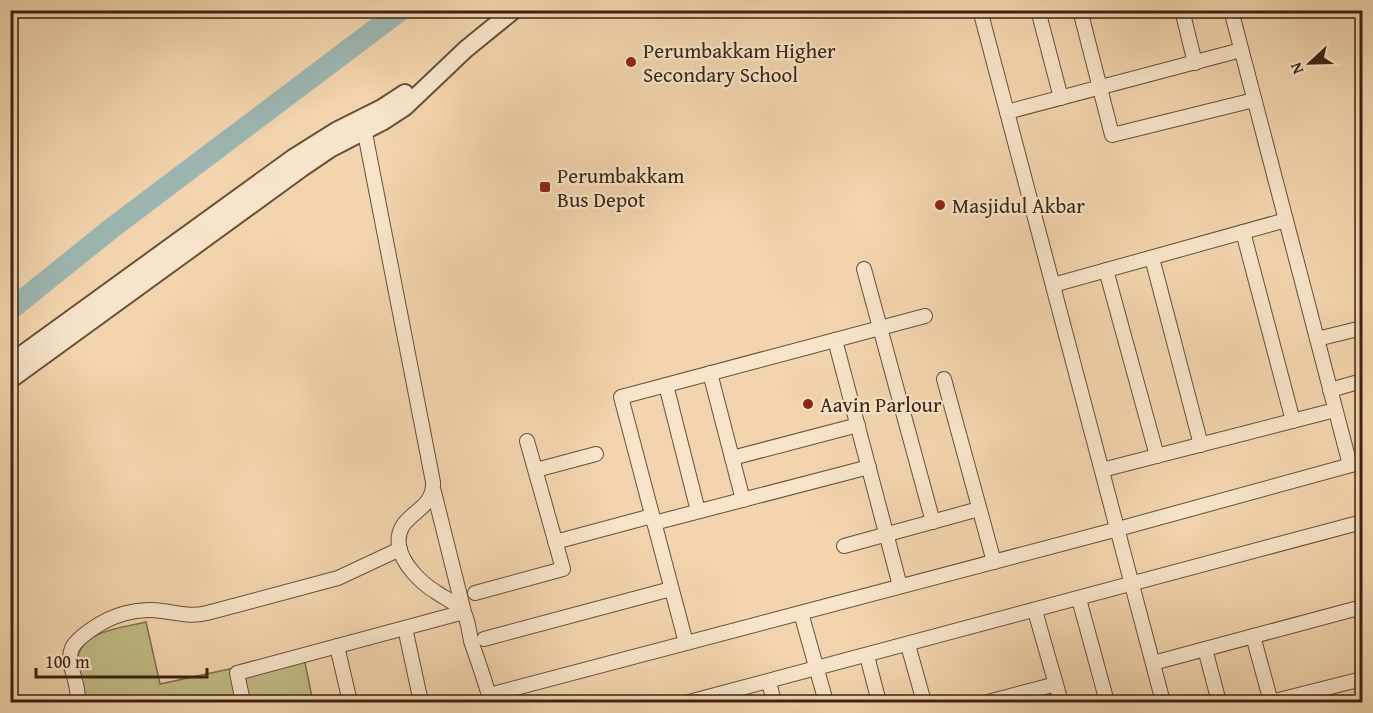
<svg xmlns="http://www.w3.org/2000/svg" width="1373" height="713" viewBox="0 0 1373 713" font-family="'Gentium Book Plus',serif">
<rect width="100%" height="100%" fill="#f2d5ae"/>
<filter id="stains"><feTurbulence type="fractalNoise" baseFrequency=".00333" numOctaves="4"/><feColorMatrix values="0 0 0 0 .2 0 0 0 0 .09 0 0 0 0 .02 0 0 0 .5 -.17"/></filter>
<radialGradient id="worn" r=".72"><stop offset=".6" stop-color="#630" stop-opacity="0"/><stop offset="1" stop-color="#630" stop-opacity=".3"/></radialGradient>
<path fill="#c1bb86" stroke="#7e704c" stroke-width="1.5" d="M146,622L160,684L303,653L313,702H86C86,688 76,673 77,661C80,630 122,628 146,622Z"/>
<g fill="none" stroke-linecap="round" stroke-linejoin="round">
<path stroke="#9db7b3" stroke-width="21" d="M10,310L112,228L401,10"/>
<g stroke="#685039" stroke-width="16">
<g id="minor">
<path d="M980,10L1163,702"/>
<path d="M1038,10L1061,98"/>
<path d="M1080,10L1112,135L1254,100"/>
<path d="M1182,10L1195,63"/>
<path d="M1231,10L1350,465"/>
<path d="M1007,112L1241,50"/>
<path d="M363,123L433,482C435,514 394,512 399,546C402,564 421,583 436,592C444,598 455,602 462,610C468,617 469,632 471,641C478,661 485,681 491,702"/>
<path d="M1243,232L1293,421"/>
<path d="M1152,258L1201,445"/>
<path d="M864,269L933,522"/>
<path d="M1106,270L1157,456"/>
<path d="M1053,285L1286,220"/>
<path d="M1317,339L1362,328"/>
<path d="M835,340L900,586"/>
<path d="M710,373L743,500"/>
<path d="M944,379L994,562"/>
<path d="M666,385L698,511"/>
<path d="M1330,390L1362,381"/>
<path d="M732,458L858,425"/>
<path d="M536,470L596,454"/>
<path d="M1102,470L1335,410"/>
<path d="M654,523L869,467"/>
<path d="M555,542L652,516"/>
<path d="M844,546L979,509"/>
<path d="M475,593L563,569L527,441"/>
<path d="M1079,599L1107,702"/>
<path d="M1035,611L1061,702"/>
<path d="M801,613L826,702"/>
<path d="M405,628L421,702"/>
<path d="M1253,636L1271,702"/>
<path d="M484,639L671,589"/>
<path d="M686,643L621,397L925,316"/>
<path d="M908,645L924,702"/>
<path d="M337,646L350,702"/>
<path d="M1205,649L1219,702"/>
<path d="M867,656L879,702"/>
<path d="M1153,663L1362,607"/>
<path d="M769,682L774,702"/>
<path d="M489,695L1118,529L1362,462"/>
<path d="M77,702C81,684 65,665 72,648C76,640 85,634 92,629C112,615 137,607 162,611C180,613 189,617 207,613L338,578L400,549"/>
<path d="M243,702L237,673L464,612L434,492"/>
<path d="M689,702L1362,522"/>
<path d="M988,702L1056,684"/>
<path d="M1271,702L1362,679"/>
</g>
</g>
<g stroke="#685039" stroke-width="20">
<g id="tertiary">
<path d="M10,363L293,158L336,131L382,108L405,93"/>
<path d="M10,380L302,168L330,149L382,122L405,107L466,49L514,10"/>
</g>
</g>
<use href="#minor" stroke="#f7e4ca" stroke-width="14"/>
<use href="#tertiary" stroke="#f7e4ca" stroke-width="16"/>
</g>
<g fill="#8f2418" stroke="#f7e4ca" stroke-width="2">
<circle cx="631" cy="62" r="6"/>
<rect x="539" y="181" width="12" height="12" rx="3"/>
<circle cx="940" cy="205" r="6"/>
<circle cx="808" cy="404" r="6"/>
</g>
<g text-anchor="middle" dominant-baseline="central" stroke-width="4.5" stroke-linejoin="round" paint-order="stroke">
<g font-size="21" fill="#3a2412" stroke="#f7e4ca" text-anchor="start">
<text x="643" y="50">Perumbakkam Higher<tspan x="643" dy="24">Secondary School</tspan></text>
<text x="557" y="175">Perumbakkam<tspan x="557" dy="24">Bus Depot</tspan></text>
<text x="952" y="205">Masjidul Akbar</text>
<text x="820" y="404">Aavin Parlour</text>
</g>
</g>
<rect width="1373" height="713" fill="none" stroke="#f2d5ae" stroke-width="36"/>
<rect x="12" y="12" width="1349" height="689" fill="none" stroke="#3a2412" stroke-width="3"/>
<rect x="18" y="18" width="1337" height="677" fill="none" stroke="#3a2412" stroke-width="1.5"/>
<g transform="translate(1310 63) rotate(248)" stroke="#f7e4ca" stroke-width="4.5" paint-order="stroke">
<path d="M0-4.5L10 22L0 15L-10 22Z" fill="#3a2412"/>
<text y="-9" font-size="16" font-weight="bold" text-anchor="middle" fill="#3a2412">N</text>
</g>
<path d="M36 668v9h171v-9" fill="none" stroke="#3a2412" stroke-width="3"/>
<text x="45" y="668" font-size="18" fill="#3a2412" stroke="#f7e4ca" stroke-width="4.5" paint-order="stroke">100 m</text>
<rect width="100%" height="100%" filter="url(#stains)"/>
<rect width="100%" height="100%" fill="url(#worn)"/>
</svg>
